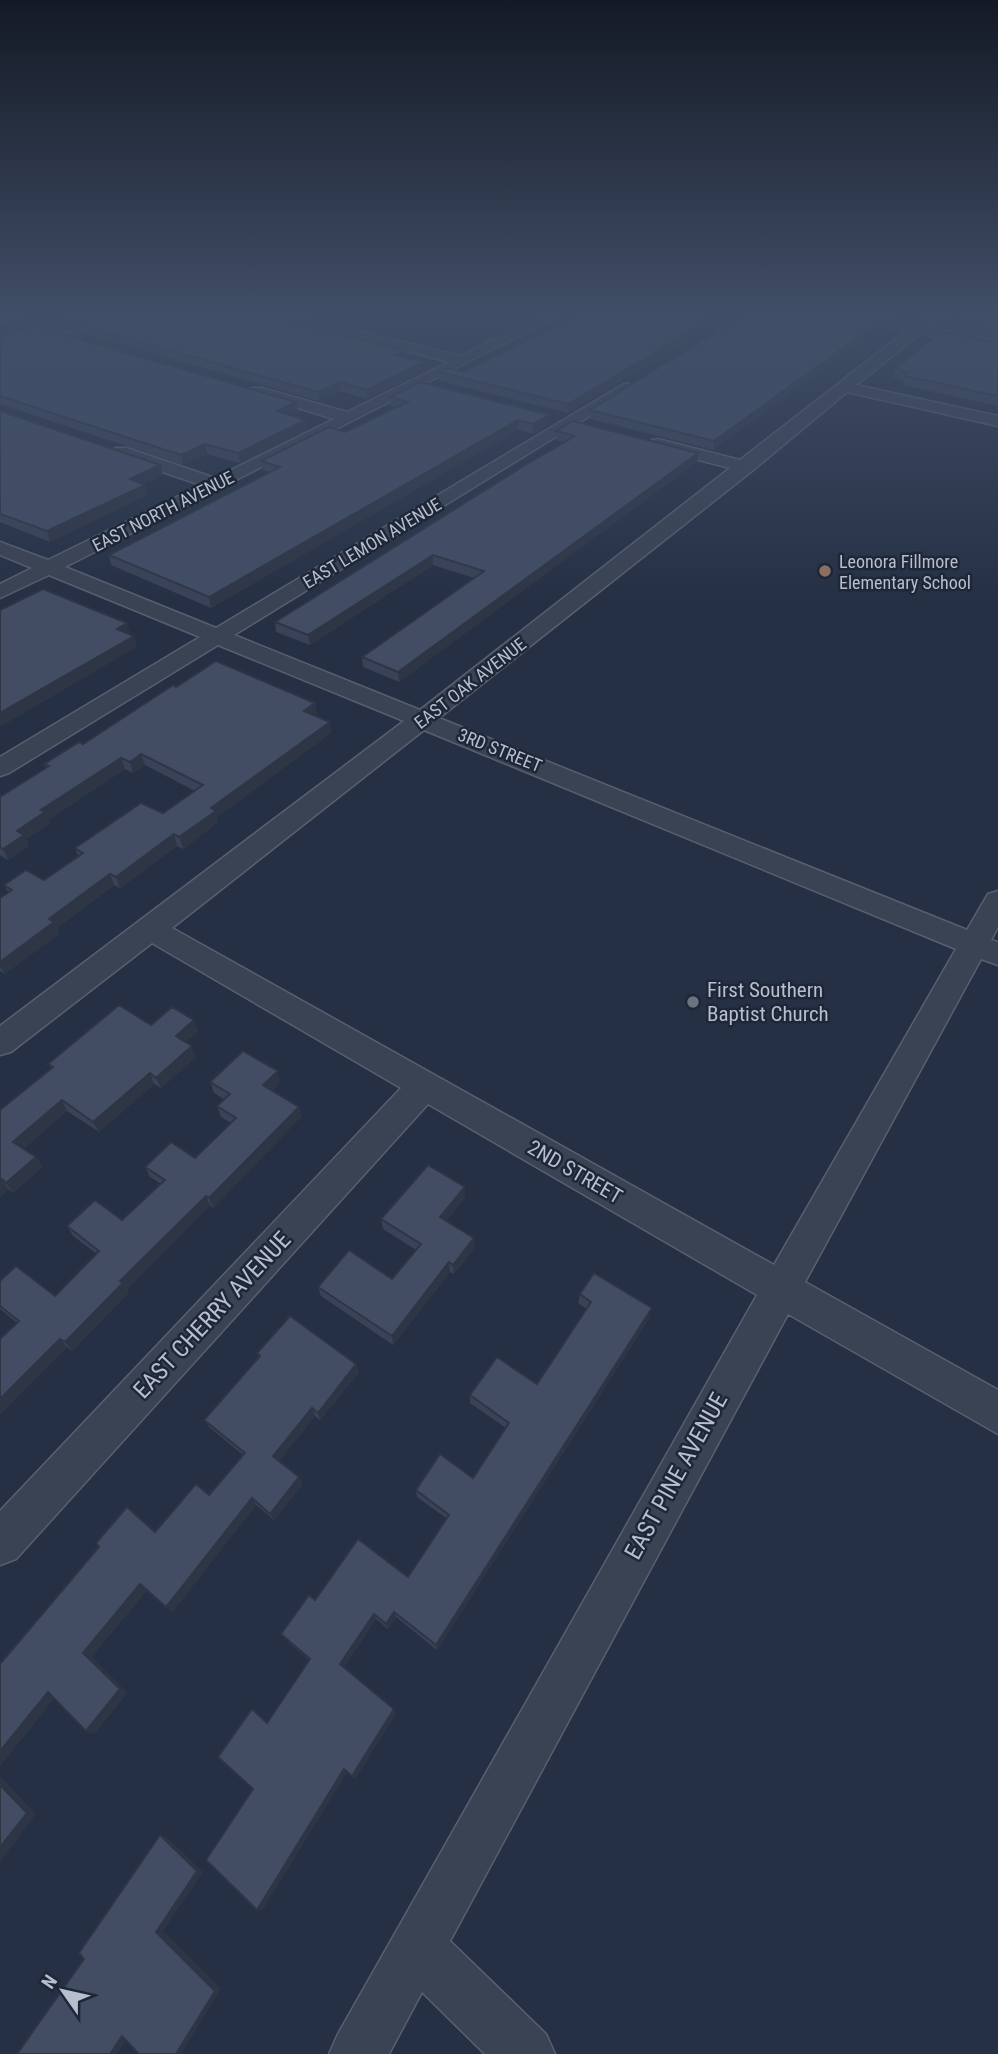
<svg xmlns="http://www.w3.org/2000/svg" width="998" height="2054" viewBox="0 0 998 2054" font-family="'Roboto Condensed',sans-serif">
<rect width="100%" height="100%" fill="#253044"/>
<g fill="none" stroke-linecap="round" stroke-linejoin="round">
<g stroke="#586070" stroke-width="3">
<g id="minor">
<path d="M0,316H12L78,335L80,338L78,341H68L0,321Z"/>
<path d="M271,316H295L460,356L541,316H558L65,567L216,628L622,385L627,383L635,388L234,635L420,710L730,468L652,448L650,444L652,440L658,439L740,460L906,331L846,316H874L915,324L925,316H940L928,327L998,341V349L920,334L856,385L998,416V426L847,392L752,471L439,718L967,930L988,894L998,891V927L991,940L998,942V965L981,959L805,1282L998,1390V1434L788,1314L450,1941L546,2034L555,2054H485L422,1992L389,2054H329L338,2034L757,1295L428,1104L16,1559L0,1565V1511L401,1088L152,943L11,1052L0,1055V1026L404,721L218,645L9,773L0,776V757L200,637L49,575L0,598V584L32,568L0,555V542L48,560L201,485L115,456L113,452L115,448H127L215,478L334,419L252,394L249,391L252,388H262L347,412L449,362ZM424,730L956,949L774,1265L172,928Z"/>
</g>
</g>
<use href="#minor" fill="#394353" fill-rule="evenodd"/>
</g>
<g fill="#394256">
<path d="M575,316L568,413L439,381V372H464Z"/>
<path d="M940,316H998V340L952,329L954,323L939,320Z"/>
<path d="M55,318L405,351L406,357L424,362L425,371L367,399L340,391L319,401L58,326Z"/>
<path d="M881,327L713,450L590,419V410Z"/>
<path d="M0,337L298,411L289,415L307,430L240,463L207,454L183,465L0,404Z"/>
<path d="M998,343V406L903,385L904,381L893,377L896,368Z"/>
<path d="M390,397L549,424L533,434L518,430L211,608L111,565L109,555L269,472L263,470L261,461L345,432L396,407L391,406Z"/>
<path d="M0,411L163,475L143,484L147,495L50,542L0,522Z"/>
<path d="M556,431L698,453L697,462L399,682L363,667L362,657L474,578L433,565L310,645L276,632L275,622L564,442L556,440Z"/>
<path d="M176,687L317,714L315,715L331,733L217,817L218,822L183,849L177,846L120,888L114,885L57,928L59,934L4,974L0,971V898L8,892L4,885L44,880L78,856L75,848L163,813L195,791L145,765L133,773L125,769L48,820L50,823L26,839L29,846L8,860L0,855V797L46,768L44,764L83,744Z"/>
<path d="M151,1025L198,1031L185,1042L196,1057L161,1088L154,1084L99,1132L67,1111L23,1149L36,1157L42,1167L13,1193L8,1189L0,1197V1110L51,1068L48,1064Z"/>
<path d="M210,1082H280L272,1091L299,1107L301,1117L213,1208L210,1205L127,1289L129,1292L72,1351L67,1347L17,1323L0,1309V1281L55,1296L97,1254L73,1236L67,1226L122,1220L161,1184L150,1177L145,1167L195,1158L231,1123L221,1117L217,1106L224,1099L214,1093Z"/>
<path d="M465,1197L446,1221L475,1247L454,1274L450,1272L393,1345L321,1296L318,1287L392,1279L416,1250L383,1229L381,1219Z"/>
<path d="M580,1294L650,1317L437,1650L396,1617L388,1629L376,1619L344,1667L396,1713L355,1779L347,1772L262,1910H257L253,1789L268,1722L309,1660L285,1639L281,1634L315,1600L408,1577L446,1518L417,1497L416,1490L473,1478L506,1428L470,1403V1395L537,1384L587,1309L578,1303Z"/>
<path d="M257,1353L356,1364L359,1372L320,1420L315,1416L279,1461L299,1477L302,1485L274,1520L256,1505L172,1612L147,1590L91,1657L127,1693L94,1734L86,1731L54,1698L0,1766V1664L155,1532L209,1495L243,1455L209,1427L204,1420L259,1357Z"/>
</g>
<g fill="#2e3646">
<path d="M716,316H728L568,413V404Z"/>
<path d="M883,319L881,327L713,450L714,441Z"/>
<path d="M405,351L406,360L396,355Z"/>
<path d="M424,362L425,371L367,399V390Z"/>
<path d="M339,382L340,391L319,401L318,392Z"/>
<path d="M296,402L298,411L278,420L277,411Z"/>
<path d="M550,415L549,424L533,434V424Z"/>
<path d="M306,420L307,430L240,463L238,453Z"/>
<path d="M518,420V430L211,608L209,597Z"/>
<path d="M205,444L207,454L183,465L181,455Z"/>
<path d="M698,453L697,462L399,682L398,672Z"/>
<path d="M160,465L163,475L133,489L130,479Z"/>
<path d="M145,485L147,495L50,542L47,531Z"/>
<path d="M433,555V565L310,645L308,635Z"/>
<path d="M127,623L130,634L117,629Z"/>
<path d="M134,636L137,647L0,727V713Z"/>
<path d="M315,703L317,714L306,722L304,711Z"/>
<path d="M330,722L331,733L217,817L218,822L183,849L179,837L211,808Z"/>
<path d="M141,754L145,765L133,773L130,762Z"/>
<path d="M121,758L125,769L48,820L50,823L26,839L29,846L8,860L3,849L17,831L41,810Z"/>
<path d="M174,834L177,846L120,888L116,877Z"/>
<path d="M110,874L114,885L57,928L59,934L4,974L0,966V962L49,919Z"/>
<path d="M194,1020L198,1031L180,1047L176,1036Z"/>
<path d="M192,1046L196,1057L161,1088L156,1078Z"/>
<path d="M278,1071L280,1082L266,1096L263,1085Z"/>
<path d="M150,1073L154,1084L99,1132L93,1122Z"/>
<path d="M62,1100L67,1111L20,1152L13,1142Z"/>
<path d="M299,1107L301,1117L213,1208L209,1198Z"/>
<path d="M36,1157L42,1167L13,1193L6,1183Z"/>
<path d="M2,1179L8,1189L0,1197V1181Z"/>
<path d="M465,1187V1197L441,1227L440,1217Z"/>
<path d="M206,1196L210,1205L127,1289L129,1292L72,1351L65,1342L120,1281Z"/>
<path d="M474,1238L475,1247L454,1274L453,1265Z"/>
<path d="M449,1262L450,1272L393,1345L392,1336Z"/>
<path d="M652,1308L650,1317L437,1650L436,1645Z"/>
<path d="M60,1339L67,1347L0,1415V1399Z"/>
<path d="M356,1364L359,1372L320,1420L318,1413Z"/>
<path d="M312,1408L315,1416L277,1464L273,1456Z"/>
<path d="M299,1477L302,1485L274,1520L270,1514Z"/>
<path d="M252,1498L256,1505L172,1612L166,1607Z"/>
<path d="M140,1584L147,1590L91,1657L127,1693L94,1734L86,1731L83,1653Z"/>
<path d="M394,1612L396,1617L388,1629L386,1624Z"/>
<path d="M374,1614L376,1619L343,1669L340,1664Z"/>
<path d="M48,1692L56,1696L0,1766V1751Z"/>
<path d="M394,1709L396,1713L355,1779L352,1776Z"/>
<path d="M344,1769L347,1772L262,1910H257Z"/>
<path d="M0,1776L36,1814L0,1862Z"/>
<path d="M160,1835L167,1837L203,1872L163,1931L221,1989L181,2054H176L156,1932Z"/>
<path d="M131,2033L117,2054H110L122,2036Z"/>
</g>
<g fill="#424d64" stroke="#2e3646" stroke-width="2">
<path d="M60,316H266L405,351L396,355L424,362L367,390L339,382L318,392L55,318Z"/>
<path d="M575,316H716L568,404L439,372L447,368L464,372Z"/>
<path d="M742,316H872L883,319L714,441L590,410Z"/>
<path d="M960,316H998V331L955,321Z"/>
<path d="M33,326L296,402L277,411L306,420L238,453L205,444L181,455L0,396V337Z"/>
<path d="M941,332L998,343V396L905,376L909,373L896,368Z"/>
<path d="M420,382L550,415L533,424L518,420L209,597L109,555L280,467L261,461L329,427L345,432L408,402L390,397Z"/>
<path d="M0,411L160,465L130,479L145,485L47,531L0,514Z"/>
<path d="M573,421L698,453L398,672L362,657L484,571L433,555L308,635L275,622L522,467L575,436L556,431Z"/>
<path d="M43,589L127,623L117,629L134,636L0,713V610Z"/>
<path d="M216,661L315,703L304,711L330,722L211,808L216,811L179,837L174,834L116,877L110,874L49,919L54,922L0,962V898L12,890L4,885L26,870L44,880L83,853L75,848L141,803L163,813L203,785L141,754L130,762L121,758L41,810L45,812L17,831L24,835L3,849L0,847V797L49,766L44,764L79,742L83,744L173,685L176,687Z"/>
<path d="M119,1005L151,1025L172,1007L194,1020L176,1036L192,1046L156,1078L150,1073L93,1122L62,1100L13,1142L36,1157L6,1183L2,1179L0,1181V1110L53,1067L48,1064Z"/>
<path d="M243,1051L278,1071L263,1085L299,1107L209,1198L206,1196L120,1281L123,1283L65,1342L60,1339L0,1399V1339L19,1321L0,1306V1281L16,1266L55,1296L99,1251L67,1226L95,1200L122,1220L165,1180L145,1167L171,1142L195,1158L236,1118L217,1106L230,1094L210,1082Z"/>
<path d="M428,1165L465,1187L440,1217L474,1238L453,1265L449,1262L392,1336L318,1287L349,1250L392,1279L421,1244L381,1219Z"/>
<path d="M594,1273L652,1308L436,1645L394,1612L386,1624L374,1614L340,1664L394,1709L352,1776L344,1769L257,1910L206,1860L253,1789L218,1757L252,1709L267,1723L310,1659L281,1634L309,1595L315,1600L358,1539L408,1577L449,1515L416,1490L440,1454L473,1478L509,1423L470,1395L497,1357L537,1384L591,1302L580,1294Z"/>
<path d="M290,1316L356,1364L318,1413L312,1408L273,1456L299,1477L270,1514L252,1498L166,1607L140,1584L83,1653L120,1689L86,1731L48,1692L0,1751V1664L99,1547L96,1543L127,1507L155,1532L196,1484L209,1495L245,1453L204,1420L260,1356L257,1353Z"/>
<path d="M0,1785L27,1813L0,1847Z"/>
<path d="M160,1835L197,1871L156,1932L215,1991L176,2054H139L122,2036L110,2054H17L84,1959L79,1953Z"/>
</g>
<linearGradient id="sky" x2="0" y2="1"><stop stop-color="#141a25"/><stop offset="0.52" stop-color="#404e67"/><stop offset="1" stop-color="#404e67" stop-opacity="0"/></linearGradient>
<rect width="998" height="604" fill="url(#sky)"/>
<circle fill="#8d6e63" stroke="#1e2738" stroke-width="2.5" cx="825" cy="571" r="7"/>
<circle fill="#6b7280" stroke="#1e2738" stroke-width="2.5" cx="693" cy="1002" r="7"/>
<g text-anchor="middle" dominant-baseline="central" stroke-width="5" stroke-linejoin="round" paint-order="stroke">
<g font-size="18" fill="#b7becd" stroke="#1e2738">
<text transform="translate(163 511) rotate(-27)">EAST NORTH AVENUE</text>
<text transform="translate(372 543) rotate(-31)">EAST LEMON AVENUE</text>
<text transform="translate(470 683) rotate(-38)">EAST OAK AVENUE</text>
<text transform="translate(500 750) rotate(22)">3RD STREET</text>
</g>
<g font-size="18" fill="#b7becd" stroke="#1e2738" text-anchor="start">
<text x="839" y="561">Leonora Fillmore<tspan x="839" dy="21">Elementary School</tspan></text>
</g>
<g font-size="21" fill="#b7becd" stroke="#1e2738" text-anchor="start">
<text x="707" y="990">First Southern<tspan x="707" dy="24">Baptist Church</tspan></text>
</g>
<g font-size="21" fill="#b7becd" stroke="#1e2738">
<text transform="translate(575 1172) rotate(30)">2ND STREET</text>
</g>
<g font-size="24" fill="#b7becd" stroke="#1e2738">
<text transform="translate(212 1315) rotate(-47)">EAST CHERRY AVENUE</text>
<text transform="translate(676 1476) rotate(-61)">EAST PINE AVENUE</text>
</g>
</g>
<g transform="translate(63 1991) rotate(304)" stroke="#1e2738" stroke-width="5" paint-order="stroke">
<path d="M0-5L12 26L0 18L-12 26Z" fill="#b7becd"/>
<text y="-10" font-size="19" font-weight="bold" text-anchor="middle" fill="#b7becd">N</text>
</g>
</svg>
